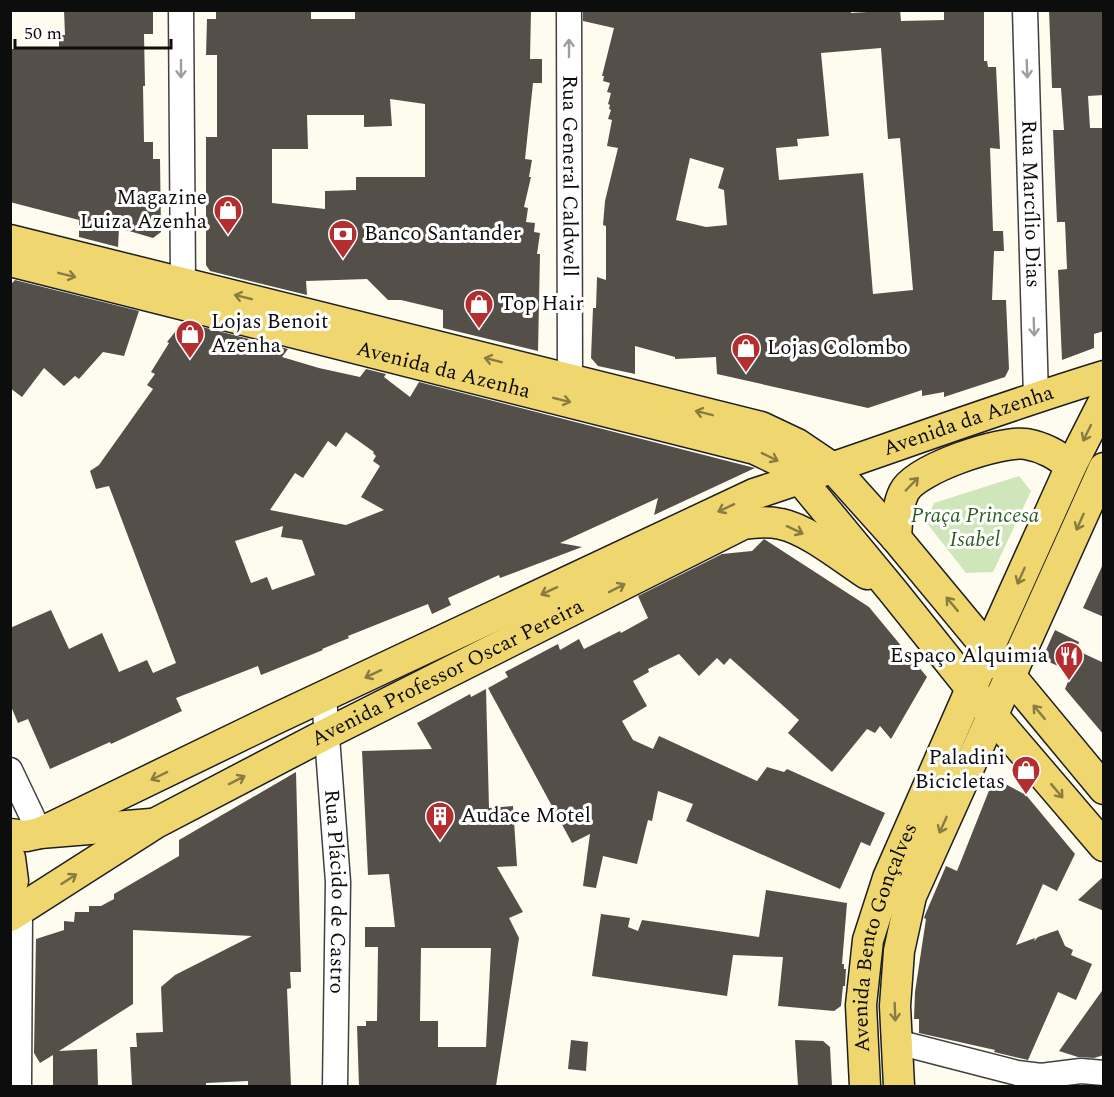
<svg xmlns="http://www.w3.org/2000/svg" width="1114" height="1097" viewBox="0 0 1114 1097" font-family="Spectral,serif">
<rect width="100%" height="100%" fill="#fefcee"/>
<path fill="#cfe6ba" d="M1019,476L1031,491L993,572L966,573L926,522L934,503Z"/>
<g fill="#554f4a" fill-rule="evenodd">
<path d="M64,10H153V34H144L145,86H143L144,142H153V159H160L161,232L153,238L119,228L118,247L79,237V220L10,202V49H59V35H65Z"/>
<path d="M216,10H311V19H355V10H531L530,59H542V83H533L525,159L532,160L529,177H531L524,207L528,208L526,222L535,223L534,232L540,233L537,254H540L538,351L443,328V310L401,300H388L367,279L306,281L307,295L210,271L206,265V137H217V55H206L207,19H216ZM390,99L425,104V177H356V190L325,191V209L272,203V149H308L307,115H364V127L392,126Z"/>
<path d="M583,10H851V13L900,10L901,21L944,20V10H984V61H987L988,67H996L1000,149L990,148L993,231H1003L1004,251H994L992,300H1006L1009,369L1005,377L944,397V392L922,396V390L868,408L717,374L716,357L675,359V357L635,346V374L598,366L591,358L593,308H596L597,277L606,280V226L603,225L605,201L618,148L607,146L612,120L608,119L611,110L609,109L610,105L608,104L611,93L607,92L610,83L603,81L604,76H602L614,28L583,21ZM881,48L888,139L900,138L913,290L873,294L863,173L779,180L776,148L798,146L797,139L829,136L821,53ZM690,158L724,168L718,188L724,190L727,225L706,227L676,220Z"/>
<path d="M1049,10H1104V95L1088,96L1090,128H1104V331L1094,334V348L1062,360L1058,270L1067,269L1065,222H1057L1053,130H1064L1061,88H1052Z"/>
<path d="M15,280L139,311L124,356L103,352L79,379L75,376L64,386L44,368L22,397L10,388V285Z"/>
<path d="M183,322L288,349L282,357L319,368L360,377L366,369L386,374L384,377L410,397L419,382L755,468L654,515L658,498L560,543L582,547L500,578L499,575L448,598L451,605L432,614L428,604L348,636L349,638L322,649L323,650L261,675L258,666L176,698L182,711L111,744L110,742L50,769L28,719L18,723L10,704V628L51,610L69,649L102,633L119,672L147,660L153,673L176,663L109,486L96,489L90,471L99,465L153,389L147,385L155,374L151,372L169,343L167,342ZM346,432L374,452L373,453L376,456L373,461L380,466L361,497L384,510L346,525L270,510L295,473L303,478L328,441L336,447ZM283,526L281,537L302,540L315,575L272,590L267,577L251,583L235,541Z"/>
<path d="M764,539L869,607L927,677L891,739L880,726L875,733L867,729L832,772L788,733L799,720L730,658L724,665L717,658L699,676L679,654L648,669L649,672L633,681L647,706L622,721L633,740L653,749L659,736L757,781L767,767L784,772L787,769L885,813L870,846L861,842L840,889L686,821L693,804L658,791L652,821L648,820L637,864L603,856L596,888L583,886L590,834L572,843L488,688L508,677L505,672L558,644L560,650L579,639L584,649L620,631L621,633L648,618L638,596L722,554L752,551Z"/>
<path d="M1104,562V617L1083,608Z"/>
<path d="M1055,630L1079,642L1076,650L1104,663V735L1065,689L1072,672L1042,659Z"/>
<path d="M486,689L489,808L513,806L517,866L497,867L523,912L509,918L519,938L496,1086H359L357,1026H366V1021H377L378,947H365V927H395L389,874L368,875L362,751L432,749L417,723L470,694L471,697ZM421,948H491L486,1047H438V1021H420Z"/>
<path d="M296,772L301,972H290L291,988L287,989L291,1086H248V1081L206,1083V1086H132L130,1047H137L136,1033L163,1032L161,987L175,975L252,936L133,930V1004L59,1051L97,1049L98,1086H53V1055L40,1063L34,1053L36,939L64,930V921L74,922L75,912H89V906H101L114,899V894L179,856V840Z"/>
<path d="M994,778L1026,795L1075,854L1057,891L1043,884L1016,945L1035,938L1034,941L1038,937L1058,930L1065,946L1073,950L1071,955L1092,964L1076,1000L1058,992L1028,1060L994,1052L995,1050L919,1033V1019H914L915,992L926,919L924,918L925,915L946,866L957,871Z"/>
<path d="M1104,876V911L1078,900Z"/>
<path d="M766,890L847,903L842,964H844V969H846L845,986H843L841,1006L834,1011L778,1006L783,957L733,955L727,996L592,976L601,914L630,918L628,927L638,931L642,920L759,937Z"/>
<path d="M1104,988V1055L1094,1058L1078,1057L1059,1051Z"/>
<path d="M571,1040L588,1042L586,1071L568,1069Z"/>
<path d="M795,1040L823,1041L830,1047L832,1086H798Z"/>
</g>
<g fill="none" stroke-linecap="round" stroke-linejoin="round">
<g stroke="#404040" stroke-width="27">
<g id="minor">
<path d="M181,10L183,282"/>
<path id="s1" d="M569,10L570,379"/>
<path id="s2" d="M1025,10L1036,397"/>
<path id="s3" d="M324,697L338,882L335,1086"/>
<path d="M10,770L40,833"/>
<path d="M897,1042L1017,1073L1041,1076L1081,1071L1104,1073"/>
<path d="M19,1086L20,911"/>
</g>
</g>
<g stroke="#1e1e1e" stroke-width="33">
<g id="major">
<path d="M10,240L761,427L797,444L834,469L896,538L1104,789"/>
<path id="s4" d="M10,261L755,449L780,461L800,479L892,590L992,715L1104,846"/>
<path d="M896,538C897,523 897,506 904,492C915,469 1001,440 1026,444C1044,447 1057,455 1071,466"/>
<path id="s5" d="M40,833L273,720L754,494C871,456 986,412 1104,376"/>
<path d="M10,834L26,836L40,833L151,824"/>
<path d="M10,858L13,881L10,890"/>
<path id="s6" d="M10,916L154,824L326,734L743,524C756,522 768,521 781,524C807,529 844,559 867,574"/>
<path id="s7" d="M865,1086L861,1005L868,940L888,878L988,650L1071,466L1104,401"/>
<path d="M899,1086L895,1006L899,951L911,896L1104,468"/>
</g>
</g>
<use href="#minor" stroke="#fff" stroke-width="24"/>
<use href="#major" stroke="#efd66e" stroke-width="30"/>
</g>
<defs><path id="oneway-shaft" d="M-6 0H5M1.5-3L5.5 0L1.5 3" fill="none" stroke-width="1.6" stroke-linecap="round" stroke-linejoin="round" transform="scale(1.5)"/></defs>
<g stroke="#9e9e9e">
<use href="#oneway-shaft" transform="translate(569 48) rotate(-90)"/>
<use href="#oneway-shaft" transform="translate(181 69) rotate(90)"/>
<use href="#oneway-shaft" transform="translate(1027 69) rotate(88)"/>
<use href="#oneway-shaft" transform="translate(1034 327) rotate(88)"/>
</g>
<g stroke="#897c42">
<use href="#oneway-shaft" transform="translate(67 275) rotate(14)"/>
<use href="#oneway-shaft" transform="translate(243 297) rotate(-166)"/>
<use href="#oneway-shaft" transform="translate(493 360) rotate(-166)"/>
<use href="#oneway-shaft" transform="translate(562 400) rotate(14)"/>
<use href="#oneway-shaft" transform="translate(704 413) rotate(-166)"/>
<use href="#oneway-shaft" transform="translate(1087 433) rotate(116)"/>
<use href="#oneway-shaft" transform="translate(770 457) rotate(26)"/>
<use href="#oneway-shaft" transform="translate(912 484) rotate(-46)"/>
<use href="#oneway-shaft" transform="translate(726 508) rotate(155)"/>
<use href="#oneway-shaft" transform="translate(1080 522) rotate(114)"/>
<use href="#oneway-shaft" transform="translate(795 530) rotate(25)"/>
<use href="#oneway-shaft" transform="translate(1021 576) rotate(114)"/>
<use href="#oneway-shaft" transform="translate(617 588) rotate(-27)"/>
<use href="#oneway-shaft" transform="translate(549 591) rotate(155)"/>
<use href="#oneway-shaft" transform="translate(952 604) rotate(-130)"/>
<use href="#oneway-shaft" transform="translate(373 674) rotate(155)"/>
<use href="#oneway-shaft" transform="translate(1039 712) rotate(-130)"/>
<use href="#oneway-shaft" transform="translate(159 776) rotate(154)"/>
<use href="#oneway-shaft" transform="translate(237 780) rotate(-27)"/>
<use href="#oneway-shaft" transform="translate(1057 791) rotate(50)"/>
<use href="#oneway-shaft" transform="translate(943 825) rotate(114)"/>
<use href="#oneway-shaft" transform="translate(69 879) rotate(-33)"/>
<use href="#oneway-shaft" transform="translate(895 1012) rotate(88)"/>
</g>
<defs>
<g id="shop-pin" transform="scale(1.5)"><path d="M0 17L-7.5 6A9.5 9.5 0 1 1 7.5 6Z" fill="#b32f2f" stroke="#fff"/><path d="M-5-2.5h2.3a2.7 3.5 0 0 1 5.4 0H5L5.5 6h-11ZM-1.5-2.5h3a1.5 2.3 0 0 0-3 0Z" fill="#fff"/></g>
<g id="bank-pin" transform="scale(1.5)"><path d="M0 17L-7.5 6A9.5 9.5 0 1 1 7.5 6Z" fill="#b32f2f" stroke="#fff"/><path d="M-6-4H6V4H-6ZM0-2.3a2.3 2.3 0 1 0 0 4.6a2.3 2.3 0 1 0 0-4.6Z" fill="#fff"/></g>
<g id="restaurant-pin" transform="scale(1.5)"><path d="M0 17L-7.5 6A9.5 9.5 0 1 1 7.5 6Z" fill="#b32f2f" stroke="#fff"/><path d="M-5-6h1v4h1v-4h1v4h1v-4h1v5L-1.5 .5V6h-2V.5L-5-1ZM5-6V6H3V1.5H1.5Q1.5-4 5-6Z" fill="#fff"/></g>
<g id="building-pin" transform="scale(1.5)"><path d="M0 17L-7.5 6A9.5 9.5 0 1 1 7.5 6Z" fill="#b32f2f" stroke="#fff"/><path d="M-4-6H4V6H1V3H-1V6H-4ZM-2.5-4.3h1.7v1.8h-1.7ZM.8-4.3h1.7v1.8H.8ZM-2.5-1h1.7V.8h-1.7ZM.8-1h1.7V.8H.8Z" fill="#fff"/></g>
</defs>
<g fill-rule="evenodd">
<use href="#shop-pin" x="228" y="210"/>
<use href="#bank-pin" x="343" y="234"/>
<use href="#shop-pin" x="479" y="304"/>
<use href="#shop-pin" x="190" y="334"/>
<use href="#shop-pin" x="746" y="348"/>
<use href="#restaurant-pin" x="1069" y="656"/>
<use href="#shop-pin" x="1026" y="770"/>
<use href="#building-pin" x="440" y="816"/>
</g>
<g text-anchor="middle" dominant-baseline="central" stroke-width="6" stroke-linejoin="round" paint-order="stroke">
<g font-size="21" fill="#0d0d0d" stroke="#fff">
<text stroke="none"><textPath href="#s1" startOffset="166">Rua General Caldwell</textPath></text>
<text stroke="none"><textPath href="#s2" startOffset="194">Rua Marcílio Dias</textPath></text>
<text stroke="none"><textPath href="#s4" startOffset="447">Avenida da Azenha</textPath></text>
<text stroke="none"><textPath href="#s5" startOffset="1017">Avenida da Azenha</textPath></text>
<text stroke="none"><textPath href="#s6" startOffset="501">Avenida Professor Oscar Pereira</textPath></text>
<text stroke="none"><textPath href="#s3" startOffset="195">Rua Plácido de Castro</textPath></text>
<text stroke="none"><textPath href="#s7" startOffset="152">Avenida Bento Gonçalves</textPath></text>
</g>
<g font-size="21" fill="#0d0d0d" stroke="#fff" text-anchor="start">
<text x="207" y="198" text-anchor="end">Magazine<tspan x="207" dy="24">Luiza Azenha</tspan></text>
<text x="364" y="234">Banco Santander</text>
<text x="500" y="304">Top Hair</text>
<text x="211" y="322">Lojas Benoit<tspan x="211" dy="24">Azenha</tspan></text>
<text x="767" y="348">Lojas Colombo</text>
<text x="1048" y="656" text-anchor="end">Espaço Alquimia</text>
<text x="1005" y="758" text-anchor="end">Paladini<tspan x="1005" dy="24">Bicicletas</tspan></text>
<text x="461" y="816">Audace Motel</text>
</g>
<g font-size="21" font-style="italic" fill="#2c6022" stroke="#fff">
<text x="975" y="516">Praça Princesa<tspan x="975" dy="24">Isabel</tspan></text>
</g>
</g>
<rect width="1114" height="1097" fill="none" stroke="#0d0d0d" stroke-width="24"/>
<path d="M15 39v9h156v-9" fill="none" stroke="#0d0d0d" stroke-width="3"/>
<text x="24" y="39" font-size="18" fill="#0d0d0d" stroke="#ffffff" stroke-width="4.5" paint-order="stroke">50 m</text>
</svg>
